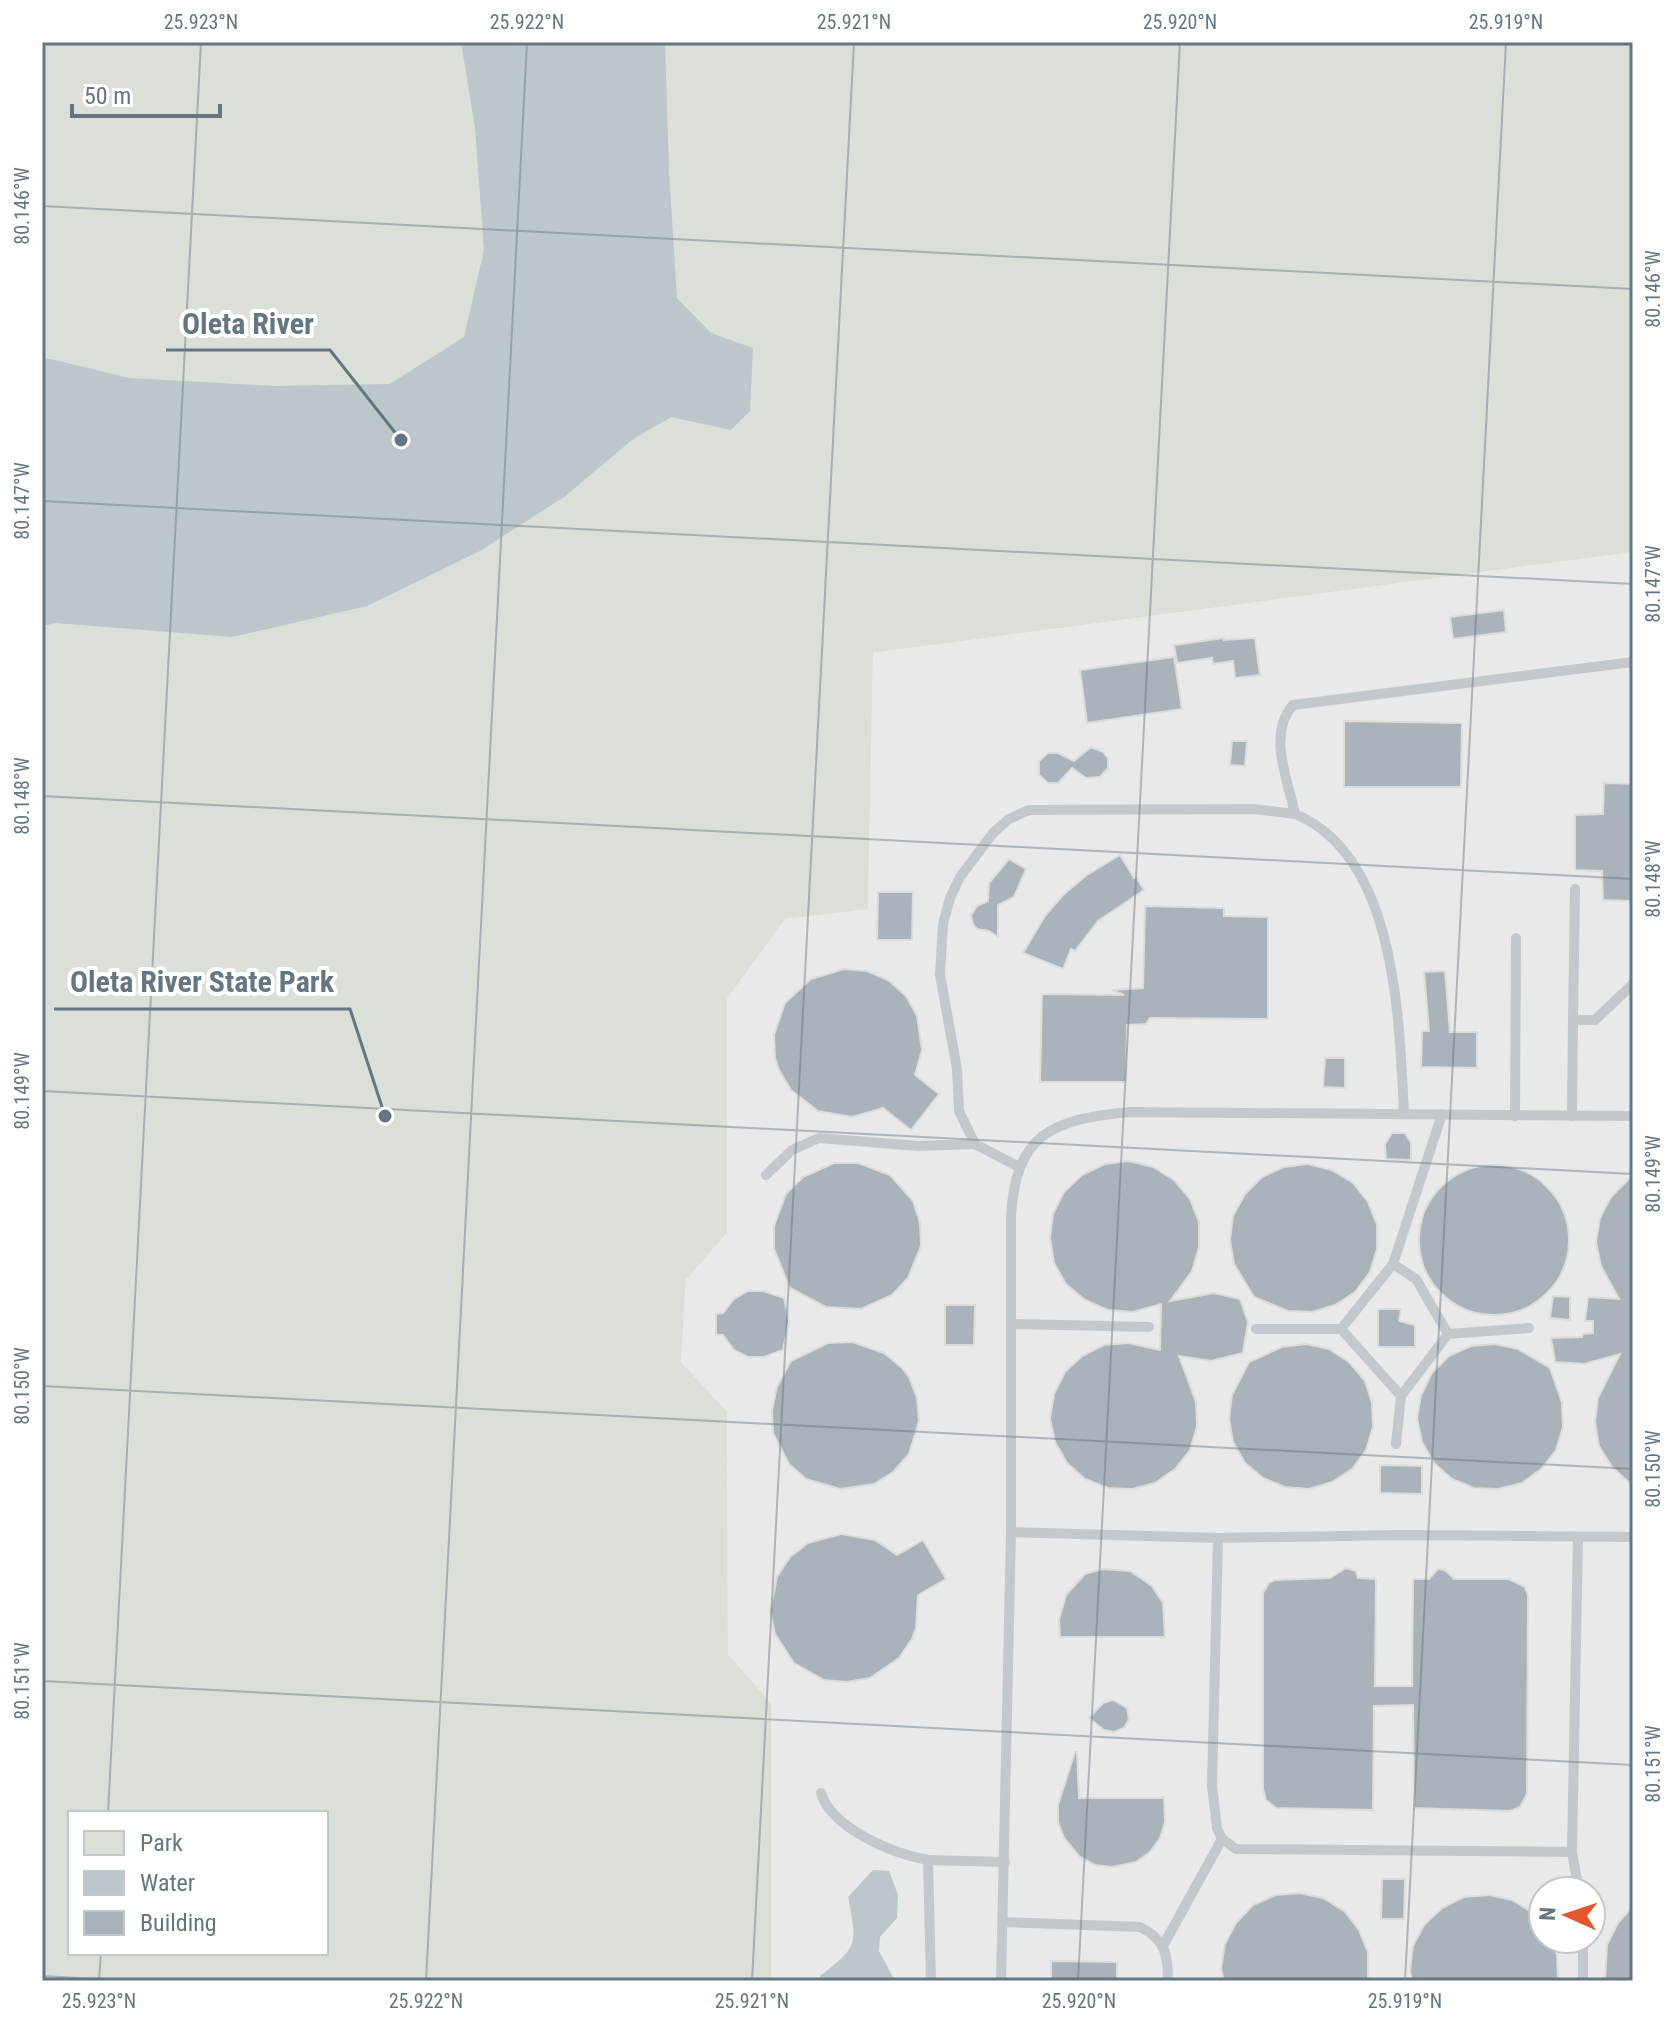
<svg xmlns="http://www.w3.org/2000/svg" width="1675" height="2023" viewBox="0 0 1675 2023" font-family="'Roboto Condensed',sans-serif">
<rect width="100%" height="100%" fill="#fafaf8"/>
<path fill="#e8e9e9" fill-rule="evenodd" d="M1633,552V1981H771V1703L728,1654L727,1411L681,1362L686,1280L727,1233V999L785,919L868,908L873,653ZM1543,1891H1591V1939H1543Z"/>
<path fill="#dadfd7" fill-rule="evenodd" d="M42,42H1633V552L873,653L868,909L785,919L727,999V1233L686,1280L681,1362L727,1411L728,1654L771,1703V1981H42ZM70,1813H326V1953H70Z"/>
<g fill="#bbc7cb">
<path d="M461,42H665L669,171L677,298L711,333L753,348L750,411L731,430L671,417L632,440L564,497L480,551L367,606L232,637L56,623L42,626V357L129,378L275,386L390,384L464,337L484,250L475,128Z"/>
<path d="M873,1870L889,1871L898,1895L897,1918L880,1937L879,1951L895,1981H820V1976C859,1946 857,1945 848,1897Z"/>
</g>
<g fill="#aab3b9" stroke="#dcdcda" stroke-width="2">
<path d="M1504,610L1506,632L1453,639L1450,617Z"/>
<path d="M1224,638V640L1255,638L1260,675L1235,678L1233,661L1213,664L1212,658L1177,663L1174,645Z"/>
<path d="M1174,657L1182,709L1087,723L1080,670Z"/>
<path d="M1344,721L1462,723L1461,787H1344Z"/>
<path d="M1232,741H1247L1245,766L1230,765Z"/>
<path d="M1091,747L1103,752L1108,758V768L1100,777L1086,778L1072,768L1058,783H1048L1039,775V761L1048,753H1058L1074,761Z"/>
<path d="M1604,783L1633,784V901L1603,900L1602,871L1575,870V815L1603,814Z"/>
<path d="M1120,855L1134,878L1136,877L1144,890L1098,921L1075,951L1071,949L1063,969L1023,953L1045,916L1063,895L1087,875Z"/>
<path d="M1009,859L1026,869L1014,897L998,905V937L989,931L977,929L973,924L971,915L977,906L988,901L989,883Z"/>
<path d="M878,892H913L912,940H877Z"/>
<path d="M1145,906L1224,908V916L1268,917V1019L1150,1018L1146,1024L1127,1025L1126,1082H1040L1042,994L1124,995L1112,990L1143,988Z"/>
<path d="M844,969L867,971L888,980L906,996L917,1016L922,1050L915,1075L939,1094L911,1130L883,1108L852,1117L818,1111L791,1090L779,1070L775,1058L774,1035L785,1003L811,979Z"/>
<path d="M1445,971L1450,1032H1477V1068L1421,1067L1422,1031H1429L1424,972Z"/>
<path d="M1325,1058H1345V1088L1323,1087Z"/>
<path d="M1392,1133H1405L1411,1143V1160L1386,1159L1385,1144Z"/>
<path d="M1129,1161L1153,1167L1174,1180L1190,1199L1199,1222V1247L1192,1271L1170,1301L1214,1293L1240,1299L1248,1322L1243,1353L1211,1361L1179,1356L1196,1402L1197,1426L1190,1450L1175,1469L1155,1483L1132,1489L1108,1488L1085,1479L1067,1463L1055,1442L1050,1418L1054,1394L1065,1372L1082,1356L1104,1345L1128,1343L1160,1350L1161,1304L1133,1312L1108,1310L1085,1300L1066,1284L1054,1263L1050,1238L1053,1214L1064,1192L1082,1175L1105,1164Z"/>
<path d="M834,1163H858L890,1175L913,1201L920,1223L921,1246L908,1278L892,1295L861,1309L826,1307L790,1288L774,1249V1226L786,1194L803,1177Z"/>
<path d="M1308,1164L1332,1170L1353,1183L1368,1202L1377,1225V1249L1370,1272L1355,1292L1335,1305L1312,1312L1288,1311L1254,1297L1234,1264L1230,1240L1233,1216L1245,1194L1262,1177L1284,1167Z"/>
<circle cx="1494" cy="1240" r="75"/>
<path d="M1633,1175V1486L1612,1467L1599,1446L1595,1422L1598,1398L1620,1354L1584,1364L1555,1362L1551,1338L1582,1337L1583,1334L1593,1333V1321H1585L1588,1297L1619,1299L1601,1266L1596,1242L1600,1218L1611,1197Z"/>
<path d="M748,1291H763L784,1298L789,1321L783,1350L764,1357H748L734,1350L723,1335H716V1314L723,1313L734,1299Z"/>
<path d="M1553,1296L1570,1297V1320L1550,1318Z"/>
<path d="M945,1305H975L974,1345H945Z"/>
<path d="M1378,1309H1401L1399,1321L1415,1325V1347H1378Z"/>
<path d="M852,1342L884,1353L902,1368L909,1377L917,1398L919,1421L909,1454L893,1472L874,1484L840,1489L806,1479L789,1464L773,1433L772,1410L777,1387L791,1361L828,1343Z"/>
<path d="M1306,1344L1329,1349L1349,1362L1365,1381L1372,1403L1373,1427L1366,1450L1352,1469L1332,1482L1309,1489L1285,1487L1263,1478L1245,1463L1233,1442L1229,1418L1232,1395L1249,1362L1282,1347Z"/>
<path d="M1495,1344L1518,1349L1550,1368L1562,1403L1563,1427L1556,1450L1541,1469L1522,1483L1498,1489L1474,1488L1452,1479L1434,1463L1422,1442L1417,1418L1421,1395L1432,1373L1449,1356L1471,1346Z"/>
<path d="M1380,1465L1422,1466V1494L1380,1493Z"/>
<path d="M841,1534L875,1540L897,1555L923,1540L946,1579L918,1595L916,1628L912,1639L899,1658L870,1678L847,1682L824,1680L794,1663L775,1634L770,1611L777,1577L790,1557L808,1543Z"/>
<path d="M1346,1568L1356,1571L1358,1578L1376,1579L1375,1686H1412L1413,1579H1429L1438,1569L1445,1570L1454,1579H1509L1525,1587L1528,1596L1527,1794L1520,1807L1510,1811L1414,1808L1413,1705L1374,1706L1373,1810L1276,1808L1266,1800L1263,1789V1593L1269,1583L1275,1580L1330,1578Z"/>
<path d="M1103,1569L1130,1571L1152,1586L1163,1603L1165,1637H1060L1059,1620L1066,1595L1085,1574Z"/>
<path d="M1113,1700L1127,1708L1129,1719L1124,1728L1114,1732L1104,1730L1089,1718L1103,1703Z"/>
<path d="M1075,1752H1077L1079,1798H1164L1165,1822L1160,1838L1150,1852L1136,1862L1112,1867L1095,1865L1080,1857L1064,1838L1058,1822V1805Z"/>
<path d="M1382,1879H1405L1404,1919H1381Z"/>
<path d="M1299,1893L1323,1898L1344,1911L1359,1930L1368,1952V1981H1224L1221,1968L1225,1944L1236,1923L1253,1905L1276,1895Z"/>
<path d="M1489,1895L1512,1900L1533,1913L1543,1925V1939H1551L1557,1955L1558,1981H1412L1410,1971L1413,1946L1424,1925L1442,1908L1464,1897Z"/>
<path d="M1633,1906V1981H1605L1607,1945L1618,1923Z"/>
<path d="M1051,1961L1117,1962V1981H1051Z"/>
</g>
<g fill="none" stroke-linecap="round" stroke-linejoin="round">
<g stroke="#c3c8cc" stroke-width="10">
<path d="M1573,1020L1575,889"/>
<path d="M1404,1113C1399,1020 1397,856 1295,814C1288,780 1267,734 1293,705L1633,662"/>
<path d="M1515,1116L1516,938"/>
<path d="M1572,1116L1573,1020H1595L1633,984"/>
<path d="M1019,1167L975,1144L959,1111L957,1069L940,975L943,924L950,898L960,877L993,833L1009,819L1029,810L1253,809L1295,814"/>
<path d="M766,1175L792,1150L819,1138L918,1146L975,1144"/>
<path d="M1393,1264L1416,1279L1448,1334"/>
<path d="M1011,1324L1149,1327"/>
<path d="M1256,1329H1341L1393,1264L1442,1114"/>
<path d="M1341,1329L1401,1396"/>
<path d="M1396,1444L1401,1396L1448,1334L1529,1328"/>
<path d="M1011,1532L1218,1538L1401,1535L1633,1537"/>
<path d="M1578,1537L1572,1852L1579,1891"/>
<path d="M1218,1538L1212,1786L1217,1828L1222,1839L1236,1849L1572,1852"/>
<path d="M821,1793C832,1829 894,1854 928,1860"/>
<path d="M1003,1922L1140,1927C1165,1939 1168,1954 1168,1981"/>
<path d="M1583,1939V1981"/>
<path d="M1164,1944L1222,1839"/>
<path d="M931,1981L928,1860L1005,1862"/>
<path d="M1001,1981L1011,1532V1218C1015,1133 1053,1119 1130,1112L1633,1116"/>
</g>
</g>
<path fill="none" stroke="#657683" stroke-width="2" stroke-opacity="0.45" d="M42,206L1633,289M42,501L1633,584M42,796L1633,879M42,1091L1633,1174M42,1386L1633,1469M42,1681L1633,1765M108,1813L201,42M42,1976L132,1981M99,1981L101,1953M426,1981L527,42M752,1981L854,42M1078,1981L1180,42M1405,1981L1506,42"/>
<path fill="none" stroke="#657683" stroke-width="3" d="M401 440L330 350H166M385 1116L350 1009H54"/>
<g fill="#657683" stroke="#fff" stroke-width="3">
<circle cx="401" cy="440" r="8"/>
<circle cx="385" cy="1116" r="8"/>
</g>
<g font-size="30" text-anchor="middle" font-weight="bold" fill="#657683" stroke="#fff" stroke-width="8" stroke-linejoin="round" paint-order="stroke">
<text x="248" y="334">Oleta River</text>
<text x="202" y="992">Oleta River State Park</text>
</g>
<rect width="1675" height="2023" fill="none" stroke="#ffffff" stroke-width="88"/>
<rect x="68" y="1811" width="260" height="144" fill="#ffffff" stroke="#c1c8cd" stroke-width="2"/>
<rect x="84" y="1831" width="40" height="24" fill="#dadfd7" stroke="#c1c8cd" stroke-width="2"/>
<text x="140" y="1851" font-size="24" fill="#657683">Park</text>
<rect x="84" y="1871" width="40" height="24" fill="#bbc7cb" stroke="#c1c8cd" stroke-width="2"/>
<text x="140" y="1891" font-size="24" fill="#657683">Water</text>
<rect x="84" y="1911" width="40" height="24" fill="#aab3b9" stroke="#c1c8cd" stroke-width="2"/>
<text x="140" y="1931" font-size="24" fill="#657683">Building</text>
<g transform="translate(1567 1915) rotate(273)"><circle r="38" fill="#ffffff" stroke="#c1c8cd" stroke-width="2"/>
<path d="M0-6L14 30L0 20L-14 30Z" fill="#e4572e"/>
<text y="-12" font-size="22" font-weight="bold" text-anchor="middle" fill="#657683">N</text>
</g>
<path d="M72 104v12h148v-12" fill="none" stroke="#657683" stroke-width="4"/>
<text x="84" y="104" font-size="24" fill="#657683" stroke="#ffffff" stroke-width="6" paint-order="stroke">50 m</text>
<rect x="44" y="44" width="1587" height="1935" fill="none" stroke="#657683" stroke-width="3"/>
<g font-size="20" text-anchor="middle" fill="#657683">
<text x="201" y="29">25.923°N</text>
<text x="527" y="29">25.922°N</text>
<text x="854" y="29">25.921°N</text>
<text x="1180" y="29">25.920°N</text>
<text x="1506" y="29">25.919°N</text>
<text transform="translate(22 206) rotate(-90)" y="7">80.146°W</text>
<text transform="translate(1653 289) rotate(-90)" y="7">80.146°W</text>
<text transform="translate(22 501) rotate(-90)" y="7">80.147°W</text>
<text transform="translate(1653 584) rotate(-90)" y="7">80.147°W</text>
<text transform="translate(22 796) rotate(-90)" y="7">80.148°W</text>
<text transform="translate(1653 879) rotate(-90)" y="7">80.148°W</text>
<text transform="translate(22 1091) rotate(-90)" y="7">80.149°W</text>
<text transform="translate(1653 1174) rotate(-90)" y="7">80.149°W</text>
<text transform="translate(22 1386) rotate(-90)" y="7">80.150°W</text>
<text transform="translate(1653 1469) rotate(-90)" y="7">80.150°W</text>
<text transform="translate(22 1681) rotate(-90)" y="7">80.151°W</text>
<text transform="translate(1653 1764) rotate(-90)" y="7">80.151°W</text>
<text x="99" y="2008">25.923°N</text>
<text x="426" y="2008">25.922°N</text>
<text x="752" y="2008">25.921°N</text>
<text x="1079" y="2008">25.920°N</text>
<text x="1405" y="2008">25.919°N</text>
</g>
</svg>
